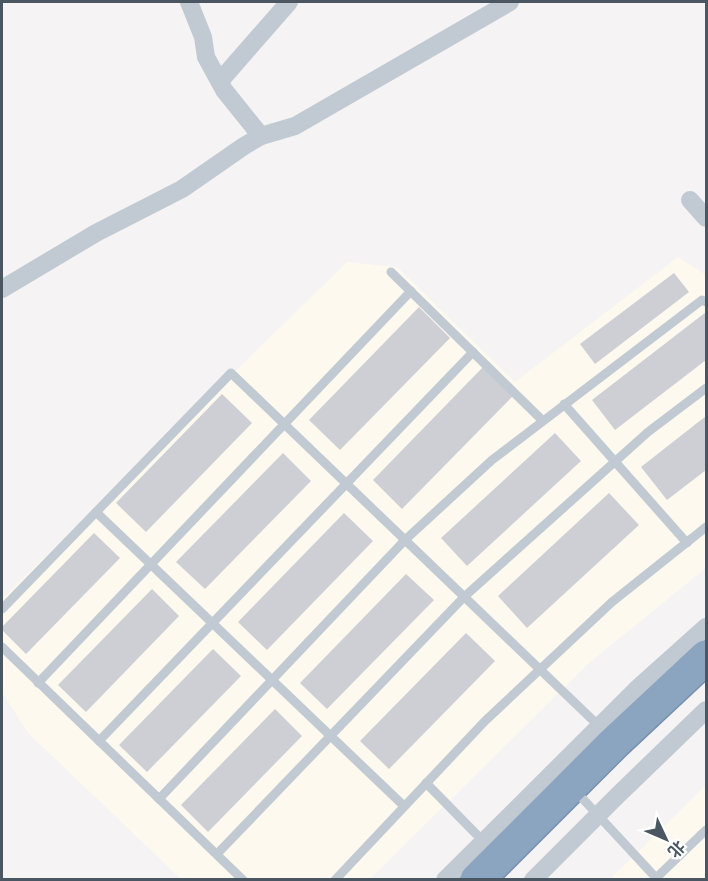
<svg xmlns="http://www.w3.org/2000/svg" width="708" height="881" viewBox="0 0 708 881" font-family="Cabin,'Noto Sans SC',sans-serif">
<rect width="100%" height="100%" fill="#f5f3f3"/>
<g fill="#fdf9ef">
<path d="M678,257L706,275V568L589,663L370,879H181L28,733L2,692V599L347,262L397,267L515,382Z"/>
<path d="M706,785V879H610Z"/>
</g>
<g fill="#cdcfd5">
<path d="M674,273L689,292L595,364L580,344Z"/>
<path d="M419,307L450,338L340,450L309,420Z"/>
<path d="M706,312V360L615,430L592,400Z"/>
<path d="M483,367L513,396L402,509L373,480Z"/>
<path d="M222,394L252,423L146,532L116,503Z"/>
<path d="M706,416V470L667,500L641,467Z"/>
<path d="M555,433L581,461L467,566L441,538Z"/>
<path d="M283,453L311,481L205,589L176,562Z"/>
<path d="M609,493L639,525L527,628L498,596Z"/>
<path d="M344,513L373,541L267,650L238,622Z"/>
<path d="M94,533L120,558L26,654L2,630V627Z"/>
<path d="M406,574L434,600L327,709L300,683Z"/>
<path d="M152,589L179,616L86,712L58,685Z"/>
<path d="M466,633L495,661L389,769L360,741Z"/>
<path d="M213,649L241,676L147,772L119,745Z"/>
<path d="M275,709L302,736L208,832L181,805Z"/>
</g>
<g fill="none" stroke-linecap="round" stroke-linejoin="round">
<g stroke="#7690ad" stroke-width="36">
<path id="highway" d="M477,880L615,742L706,657"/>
</g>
<g stroke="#c1cad2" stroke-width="9">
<path d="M391,272L542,420"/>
<path d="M564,404L687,543"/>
<path d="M96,512L404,806"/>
<path d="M2,609L231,373L600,727"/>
<path d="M2,647L243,880"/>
<path d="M38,683L411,291"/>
<path d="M99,741L473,352"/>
<path d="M426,783L483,841"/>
<path d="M159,799L405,540L492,460L702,300L706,302"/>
<path d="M583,799L658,880"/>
<path d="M217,854L464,597L648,432L706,388"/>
<path d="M335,880L485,721L612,602L706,527"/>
<path d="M654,880L706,830"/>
</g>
<g stroke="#c1cad2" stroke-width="18">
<path d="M189,2L203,37L206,57L224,90L261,136"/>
<path d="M220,81L289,2"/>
<path d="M690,200L706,218"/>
<path d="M2,289L96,233L182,189L244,146L261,136L295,126L510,2"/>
<path d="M445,880L639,687L706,627"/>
<path d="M533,880L617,796L706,710"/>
</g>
<use href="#highway" stroke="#8ba5c1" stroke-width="33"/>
</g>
<rect width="708" height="881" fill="none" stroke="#4a5661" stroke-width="6"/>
<g transform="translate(666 839) rotate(134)" stroke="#ffffff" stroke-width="4.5" paint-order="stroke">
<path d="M0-4.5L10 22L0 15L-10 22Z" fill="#4a5661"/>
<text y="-9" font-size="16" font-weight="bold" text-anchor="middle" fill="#4a5661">北</text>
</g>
</svg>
